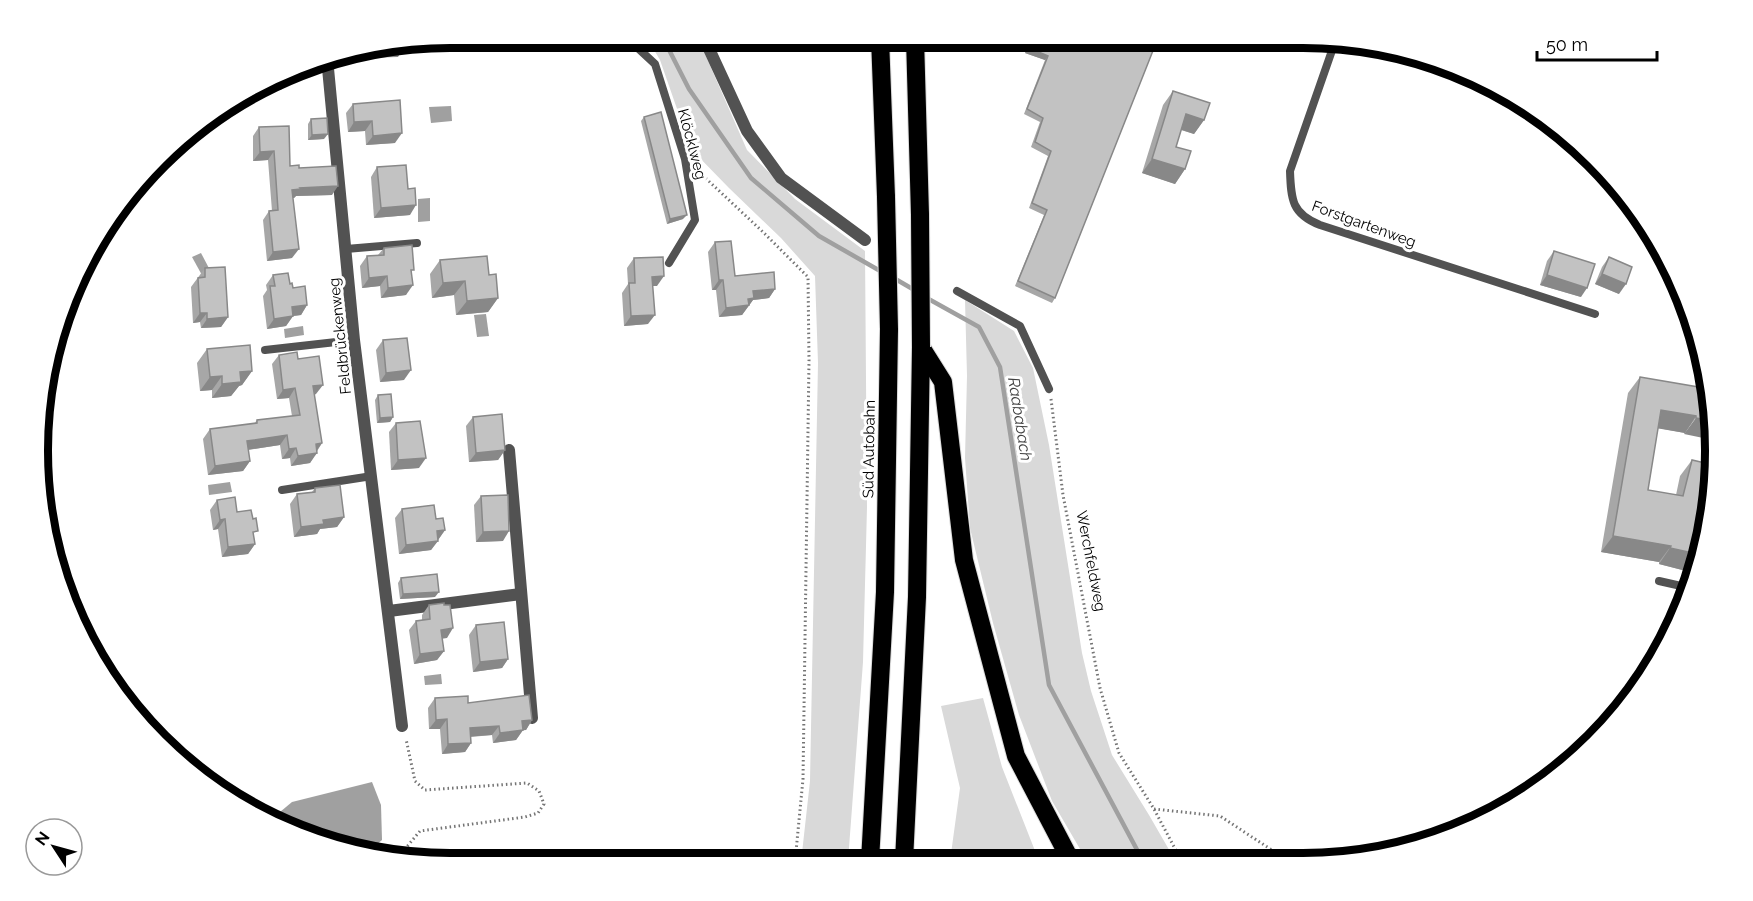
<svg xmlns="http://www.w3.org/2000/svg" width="1753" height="901" viewBox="0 0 1753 901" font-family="Raleway,sans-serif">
<rect width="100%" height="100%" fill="#fff"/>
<g fill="#d9d9d9">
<path d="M647,38H698L747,150L795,199L865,251L867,507L863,662L848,861L801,862L810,781L818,363L815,276L781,238L729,188L691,149L660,60Z"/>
<path d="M965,300L1014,331L1033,368L1049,445L1082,653L1091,691L1112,755L1149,815L1175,860L1087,861L1052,801L1019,715L993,623L970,528L965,458L967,376Z"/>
<path d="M983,698L1002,767L1039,861H950L960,788L941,706Z"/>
</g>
<g fill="#a0a0a0">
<path d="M451,106L452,121L431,123L429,107Z"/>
<path d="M430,198V221L418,222V199Z"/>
<path d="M201,253L211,272L203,277L192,257Z"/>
<path d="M486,314L489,336L477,337L474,315Z"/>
<path d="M303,326L304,335L285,338L284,329Z"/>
<path d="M230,482L232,492L209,495L208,485Z"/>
<path d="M441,674L442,684L425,685L424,676Z"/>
<path d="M372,782L381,805L382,840L369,851C331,848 307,837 274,817L292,802Z"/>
</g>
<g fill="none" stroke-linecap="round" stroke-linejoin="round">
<g stroke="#a0a0a0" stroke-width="4.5">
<path d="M663,38L689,89L751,178L819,236L882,272"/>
<path d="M892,277L916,291"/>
<path d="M925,297L979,327L1000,367L1049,685L1143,861"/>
<path d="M42,481L47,524"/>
<path d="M265,819L280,817"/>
</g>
<g stroke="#dbdbdb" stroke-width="20">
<g id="highway">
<path d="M880,38L886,197"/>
<path d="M915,38L920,215"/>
<path d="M921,347L943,382L964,560L1016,756L1071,861"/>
<path d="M870,861L885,592L889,329"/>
<path d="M904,861L917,597L921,347"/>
</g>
</g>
<g stroke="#747474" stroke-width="3" stroke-dasharray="1.5 3" stroke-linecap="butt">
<path d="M699,172L763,232L808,277L809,361L803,779L795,862"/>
<path d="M1051,399L1063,495L1100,688L1119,753L1154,809L1181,860"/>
<path d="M1154,809L1220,816L1287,860"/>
<path d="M394,858L405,849L420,831L525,817L538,813L544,804L539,791L527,783L425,790L415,781L406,739"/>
</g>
<g stroke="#525252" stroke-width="8">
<path d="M627,38L655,64L685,159L695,220L669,263"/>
<path d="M1336,39L1290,171C1291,200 1292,214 1320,225L1595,314"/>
<path d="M346,249L417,243"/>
<path d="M957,291L1020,326L1049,389"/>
<path d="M265,350L354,340"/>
<path d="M282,490L372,476"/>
<path d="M1659,581L1690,588"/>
</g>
<g stroke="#525252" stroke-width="12">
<path d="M704,38L747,131L781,178L865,240"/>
<path d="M327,58L354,340L402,726"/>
<path d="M509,450L532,718"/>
<path d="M389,611L521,594"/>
</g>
<use href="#highway" stroke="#000" stroke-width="18"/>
<g stroke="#dbdbdb" stroke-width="20" stroke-linecap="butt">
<g id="highway-bridge">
<path d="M886,197L889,329"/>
<path d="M920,215L921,347"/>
</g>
</g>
<use href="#highway-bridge" stroke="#000" stroke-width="18"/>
</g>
<g fill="#a7a7a7">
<path d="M1031,38H1158L1055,298L1052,303L1015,286L1044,215L1029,208L1048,156L1031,147L1040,122L1024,114L1045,60L1025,53Z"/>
<path d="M1173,91L1204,120L1194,134L1181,130L1176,147L1185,169L1175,184L1142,173L1163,105Z"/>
<path d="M353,104L395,143L366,145L365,131L348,132L346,113Z"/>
<path d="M644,117L683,219L667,224L641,121Z"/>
<path d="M311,119L324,139L308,140V124Z"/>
<path d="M259,127L290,166L299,168L332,195L296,196L294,198H293L292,258L267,261L263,220L269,211H272L268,160L253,161V136Z"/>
<path d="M377,167L410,215L374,218L371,177Z"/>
<path d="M1650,230L1660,244L1646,248Z"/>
<path d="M715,242L735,276L775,289L769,298L753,300L742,315L719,317L716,290H712L708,252Z"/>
<path d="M384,248L412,273L406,295L381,298L380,286L362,288L360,266L367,256L378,255Z"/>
<path d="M1554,251L1581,297L1540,285L1547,261Z"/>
<path d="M1609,257L1619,294L1595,284L1602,267Z"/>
<path d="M634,258L657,286H653L648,324L624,326L622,293L628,284L627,268Z"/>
<path d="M440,260L489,275L498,298L488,312L456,315L454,295L432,298L430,274Z"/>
<path d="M205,268L228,317L221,327L201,328L200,322L193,323L191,287Z"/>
<path d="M273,275L290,284L307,305L301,315L293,316L286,326L267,329L263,296L267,290L266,285Z"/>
<path d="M383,340L404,380L380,382L376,350Z"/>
<path d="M207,349L252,371L242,385L239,386L231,396L212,398V390L200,391L197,363Z"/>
<path d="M279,355L298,359L316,394L314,395L322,443L310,463L291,466L290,458L282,459L280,445L248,450L250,461L243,471L208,475L203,439L210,429L254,424L257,420L292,416L289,398L277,399L272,364Z"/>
<path d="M1640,377L1712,396L1684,434L1685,433L1658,428L1648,490L1676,495L1680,476L1692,460L1699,535L1694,573L1659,564V562L1601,552L1628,393Z"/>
<path d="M378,395L393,417L390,422L377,423L375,400Z"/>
<path d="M473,417L505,450L498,460L469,462L466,426Z"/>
<path d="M396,423L419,468L391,470L389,432Z"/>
<path d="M315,488L344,517L337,527L320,529L317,534L294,537L290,504L297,494L312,492Z"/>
<path d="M481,496L503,541L476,542L474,505Z"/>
<path d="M217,500L237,512L254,537L255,544L248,554L222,557L218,529L213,530L210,510Z"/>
<path d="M402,509L436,519L445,530L431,550L399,554L395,518Z"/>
<path d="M401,578L435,597L400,599L398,583Z"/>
<path d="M429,605L447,638H442L444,651L437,660L414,664L409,630L416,621L422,620V615Z"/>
<path d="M476,625L508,659L502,668L473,672L469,635Z"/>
<path d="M435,698L468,703L532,720L526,730H523L516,740L493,743L492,735L471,737V743L465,752L442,754L440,729H429L428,708Z"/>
</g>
<g fill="#888">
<path d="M404,47L398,57L358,58L362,52L388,48Z"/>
<path d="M1029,48L1048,56L1045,60L1025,53Z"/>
<path d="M288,80L281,90L261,91L262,89L277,81Z"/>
<path d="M1186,114L1204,120L1194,134L1176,128Z"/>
<path d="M372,121L365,131L348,132L354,122Z"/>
<path d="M402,133L395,143L366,145L373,136Z"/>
<path d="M328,134L324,139L308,140L312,135Z"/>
<path d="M274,151L268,160L253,161L260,152Z"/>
<path d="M1152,159L1185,169L1175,184L1142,173Z"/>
<path d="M338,186L332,195L296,196L294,198L286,199L292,190L300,188Z"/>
<path d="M416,205L410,215L374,218L381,208Z"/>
<path d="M687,215L683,219L667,224L670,219Z"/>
<path d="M1654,236L1660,244L1663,251L1646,248Z"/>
<path d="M299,249L292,258L267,261L273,252Z"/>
<path d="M1602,274L1626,284L1619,294L1595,284Z"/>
<path d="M1547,275L1587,288L1581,297L1540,285Z"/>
<path d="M387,276L380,286L362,288L369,278Z"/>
<path d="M664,276L657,286H645L652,277Z"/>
<path d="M719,280H723L716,290H712Z"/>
<path d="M465,281L454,295L432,298L443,283Z"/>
<path d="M413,285L406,295L381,298L388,288Z"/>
<path d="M775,289L769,298L753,300L742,315L719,317L726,308L753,291Z"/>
<path d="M498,298L488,312L456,315L467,301Z"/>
<path d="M307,305L301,315L285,317L292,307Z"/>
<path d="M200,313H207L200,322L193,323Z"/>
<path d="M655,315L648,324L624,326L631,316Z"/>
<path d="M293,316L286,326L267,329L274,319Z"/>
<path d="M228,317L221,327L201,328L207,319Z"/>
<path d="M411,370L404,380L380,382L386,373Z"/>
<path d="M252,371L242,385L239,386L231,396L212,398L222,384L240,372Z"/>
<path d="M222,376L212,390L200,391L210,377Z"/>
<path d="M323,385L316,394L306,396L313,386Z"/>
<path d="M295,388L289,398L277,399L283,390Z"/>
<path d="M1661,410L1696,416L1685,433L1650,427Z"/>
<path d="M393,417L390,422L377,423L380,418Z"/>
<path d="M1696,418L1713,421V440L1684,434Z"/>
<path d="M287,435L280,445L240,451L247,441Z"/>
<path d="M322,443L315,453L316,444Z"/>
<path d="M296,448L290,458L282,459L289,449Z"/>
<path d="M505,450L498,460L469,462L476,453Z"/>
<path d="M317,453L310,463L291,466L298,456Z"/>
<path d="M426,458L419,468L391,470L398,460Z"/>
<path d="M250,461L243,471L208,475L215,466Z"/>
<path d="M344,517L337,527L320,529L317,534L294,537L301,527L323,520Z"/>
<path d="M225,519L218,529L213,530L220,520Z"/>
<path d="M445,530L438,540L437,531Z"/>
<path d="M509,531L503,541L476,542L483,532Z"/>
<path d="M1613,536L1671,546L1659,562L1601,552Z"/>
<path d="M438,541L431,550L399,554L406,545Z"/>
<path d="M255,544L248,554L222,557L228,547Z"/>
<path d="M1670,548L1702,555L1698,567L1694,573L1659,564Z"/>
<path d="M439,592L435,597L400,599L403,594Z"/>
<path d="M453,628L447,638L434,640L441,630Z"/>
<path d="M444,651L437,660L414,664L420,654Z"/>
<path d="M508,659L502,668L473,672L480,662Z"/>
<path d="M447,719L440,729H429L436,720Z"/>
<path d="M532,720L526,730L516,731L522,721Z"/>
<path d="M499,726L492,735L463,737L470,728Z"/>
<path d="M523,730L516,740L493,743L500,733Z"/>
<path d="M471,743L465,752L442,754L448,744Z"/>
</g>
<g fill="#c2c2c2" stroke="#888" stroke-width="1.5">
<path d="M1033,38H1158L1055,298L1018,281L1047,210L1032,203L1051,151L1035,142L1043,118L1027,109L1048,56L1029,48Z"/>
<path d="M404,45V47L388,48Z"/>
<path d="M288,75V80L277,81Z"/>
<path d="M1173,91L1210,103L1204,120L1186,114L1176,147L1191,151L1185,169L1152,159Z"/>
<path d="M400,100L402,133L373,136L372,121L354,122L353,104Z"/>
<path d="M661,112L687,215L670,219L644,117Z"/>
<path d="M327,118L328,134L312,135L311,119Z"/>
<path d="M289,126L290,166L299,165V168L336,166L338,186L300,188L301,189L292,190L299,249L273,252L269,211L278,210L274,151L260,152L259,127Z"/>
<path d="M406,165L408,189L415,188L416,205L381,208L377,167Z"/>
<path d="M731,241L735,276L774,272L775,289L753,291L754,298L748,299L749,305L726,308L723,280H719L715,242Z"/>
<path d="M412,245L414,270H411L413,285L388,288L387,276L369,278L367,256L384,255V248Z"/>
<path d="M1554,251L1595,264L1587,288L1547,275Z"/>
<path d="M487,256L489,275L496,274L498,298L467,301L465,281L443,283L440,260Z"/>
<path d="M663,257L664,276L652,277L655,315L631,316L629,283H635L634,258Z"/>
<path d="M1609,257L1632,267L1626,284L1602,274Z"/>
<path d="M225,267L228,317L207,319V313H200L198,278L205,277V268Z"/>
<path d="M288,273L290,284L292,283L293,288L305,286L307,305L292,307L293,316L274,319L270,286H275L273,275Z"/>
<path d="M407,338L411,370L386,373L383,340Z"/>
<path d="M250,345L252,371L240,372L241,382L222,384V376L210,377L207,349Z"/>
<path d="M297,352L298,359L319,356L323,385L313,386L322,443L316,444L317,453L298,456L296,448L289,449L287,435L247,441L250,461L215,466L210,429L257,423V420L300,415L295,388L283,390L279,355Z"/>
<path d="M1640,377L1710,389L1712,396L1713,421L1696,418V416L1661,410L1648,490L1683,496L1692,460L1714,465V471L1699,535L1705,537L1702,555L1670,548L1671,546L1613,536Z"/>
<path d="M391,394L393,417L380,418L378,395Z"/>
<path d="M502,414L505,450L476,453L473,417Z"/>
<path d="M420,421L426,458L398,460L396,423Z"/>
<path d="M340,485L344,517L323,520L324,524L301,527L297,494L315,492V488Z"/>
<path d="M508,495L509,531L483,532L481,496Z"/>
<path d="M235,497L237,512L251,510L253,519L256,518L258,531L253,532L255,544L228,547L225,519L220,520L217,500Z"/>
<path d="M434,505L436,519L443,518L445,530L437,531L438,541L406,545L402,509Z"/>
<path d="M437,574L439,592L403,594L401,578Z"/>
<path d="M444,603V605H450L453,628L441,630L444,651L420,654L416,621L430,619L429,605Z"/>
<path d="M504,622L508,659L480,662L476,625Z"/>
<path d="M529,695L532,720L522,721L523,730L500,733L499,726L470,728L471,743L448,744L447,719L436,720L435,698L468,696V703Z"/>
</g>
<g text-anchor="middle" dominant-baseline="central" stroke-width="6" stroke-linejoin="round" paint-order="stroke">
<g font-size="15" fill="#000" stroke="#fff">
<text transform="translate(692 144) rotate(75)">Klöcklweg</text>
<text transform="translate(1364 224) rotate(20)">Forstgartenweg</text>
<text transform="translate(340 336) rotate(-96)">Feldbrückenweg</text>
<text transform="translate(869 449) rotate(-89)">Süd Autobahn</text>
<text transform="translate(1091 561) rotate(79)">Werchfeldweg</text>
</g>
<g font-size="16" font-style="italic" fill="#414141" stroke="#fff">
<text transform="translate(1020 419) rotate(81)">Raababach</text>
</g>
</g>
<path d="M0 0H1753V901H0ZM450 48H1303A402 402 0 0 1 1705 450V451A402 402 0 0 1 1303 853H450A402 402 0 0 1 48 451V450A402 402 0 0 1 450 48Z" fill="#fff" fill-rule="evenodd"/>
<path fill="none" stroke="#000" stroke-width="8" d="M450 48H1303A402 402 0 0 1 1705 450V451A402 402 0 0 1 1303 853H450A402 402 0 0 1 48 451V450A402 402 0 0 1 450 48Z"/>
<g transform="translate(54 847) rotate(306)"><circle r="28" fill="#ffffff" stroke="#999999" stroke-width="1.5"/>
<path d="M0-4.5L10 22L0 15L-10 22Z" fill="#000000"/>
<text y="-9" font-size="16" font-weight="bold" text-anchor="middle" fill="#000000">N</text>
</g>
<path d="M1537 51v9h120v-9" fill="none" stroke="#000000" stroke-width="3"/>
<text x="1546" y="51" font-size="18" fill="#000000" stroke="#ffffff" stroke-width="4.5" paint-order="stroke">50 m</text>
</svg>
